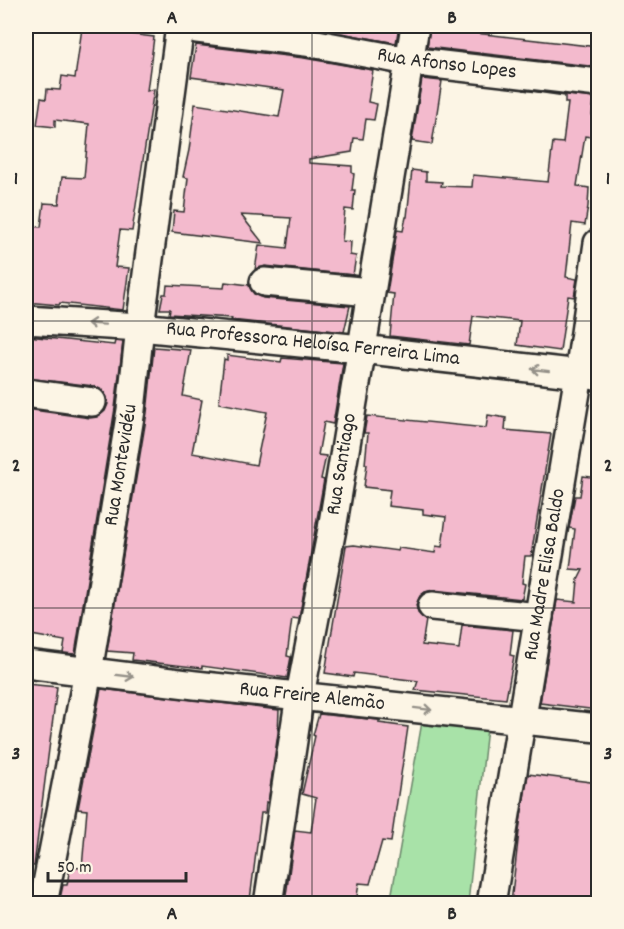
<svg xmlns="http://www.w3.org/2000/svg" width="624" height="929" viewBox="0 0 624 929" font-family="Dekko,sans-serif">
<rect width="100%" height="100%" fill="#fcf5e5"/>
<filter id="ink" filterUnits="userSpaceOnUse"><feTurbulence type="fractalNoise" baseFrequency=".0167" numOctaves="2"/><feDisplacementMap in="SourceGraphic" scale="12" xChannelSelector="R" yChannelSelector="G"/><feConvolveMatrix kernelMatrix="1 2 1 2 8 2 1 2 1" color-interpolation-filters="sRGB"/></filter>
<g filter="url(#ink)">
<path fill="#a8e2a8" stroke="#6a866a" stroke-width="1.5" d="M422,722L487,728L468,903L390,904Z"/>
<g fill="#f3bacd" stroke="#2b2b2b" stroke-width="1.5">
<path d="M301,26H399L396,43Z"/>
<path d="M430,26H436L439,29L598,47V67L427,47Z"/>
<path d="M82,28L154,37L147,91L154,89L132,231L120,230L115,267L129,268L123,310L60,303L59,305L26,302V226L41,227L44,203L59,204L62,177L84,178L89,124L55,120V127L37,125L41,98L46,99L47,89L60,90L62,76L75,78Z"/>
<path d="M196,45L304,58L373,70L368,102L377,104L374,120L366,119L363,139L354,138L352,152L309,159V163L352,166V173L354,174L352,190H355L353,210L345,209L342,241L351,242L350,255L356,256L353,275L265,266L255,270L259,245L287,248L291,218L241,215L263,243L172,232L174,211L184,212L188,178L183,177L189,150L195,104L279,117L284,90L191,77Z"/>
<path d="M422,79L442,81L432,144L412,141Z"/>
<path d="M523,90L594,98L592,115L598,116V138L585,136L577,186L589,188L588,206L585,225L572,223L566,277L577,279L574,297L568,296L560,351L517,345L520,321L473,316L469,345L390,336L394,294L387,293L397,230L403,231L406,217H407L412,170L426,172V181L442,182L441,186L472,187L473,175L548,182L553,142L563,143L568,103H565V96Z"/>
<path d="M225,282L249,285L254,294L263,298L350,306L344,332L231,320L232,318L169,314L170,309H160L163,294H166L167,285L224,288Z"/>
<path d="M27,336L114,345L115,341L123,342L115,408L75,654L63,653L65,641L26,634V409L90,418L97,417L105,411L108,404L107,397L102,390L94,386L26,378Z"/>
<path d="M154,347L191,350L183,396L202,400L192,453L256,465L267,412L219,403L224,359L227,360V355L281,362L282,358L343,363L333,424L324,422L318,455L326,456L321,479L324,480L299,619L292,618L287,656L291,657L287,678L202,666V668L132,660L133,653L107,651L147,413Z"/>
<path d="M488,415L506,418L505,430L551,434L531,556H525L522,583L525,584L522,599L433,590L425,592L420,596L416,605L418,613L426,620L422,645L459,649L462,625L513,630L510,655L514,656L506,699L415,690L418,681L354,673L353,677L325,673L346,546L354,545L398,551L399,548L435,553L436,546L442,547L446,517L423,514V510L388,506L390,490L364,487L367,464H365L368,433H364L367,416L486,428Z"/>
<path d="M583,476L598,478V710L540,703L557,600L576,602L578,580L583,570L570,569L575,529L569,528L575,496H580Z"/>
<path d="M26,684L57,687L34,866H26Z"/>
<path d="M101,689L279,710L278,733L268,803L266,802L265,813H261L250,900H245L244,903H59L63,885H67L70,867L82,868L87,810L78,809Z"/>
<path d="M319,714L379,720V723L408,727L391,842L382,841L370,884L359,883L356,903L333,900V903H285L295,830L311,832L316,798L302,794L315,736L313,735Z"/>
<path d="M528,774L598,783V903H511L520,823Z"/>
</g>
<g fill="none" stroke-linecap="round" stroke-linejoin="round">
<g stroke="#2b2b2b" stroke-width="32">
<g id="minor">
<path id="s1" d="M189,26L197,29L306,42L408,61L598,83"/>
<path d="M264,282L370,292"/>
<path id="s2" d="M26,320L140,327L361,349L598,376"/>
<path d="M26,393L92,402"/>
<path d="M432,606L539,617"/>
<path id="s3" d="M26,664L195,685L598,728"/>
<path id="s4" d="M43,904L88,672L117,496L131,410L140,327L180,26"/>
<path id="s5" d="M268,904L300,695L332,529L415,26"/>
<path id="s6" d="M491,904L579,374L598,243"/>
</g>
</g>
<use href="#minor" stroke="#fcf5e5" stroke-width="27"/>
</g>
<defs><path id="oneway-shaft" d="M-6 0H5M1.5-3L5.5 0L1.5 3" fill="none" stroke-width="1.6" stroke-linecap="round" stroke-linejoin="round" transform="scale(1.5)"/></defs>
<g stroke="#949088">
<use href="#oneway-shaft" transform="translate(96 324) rotate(-176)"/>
<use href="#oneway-shaft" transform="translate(540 370) rotate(-173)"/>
<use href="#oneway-shaft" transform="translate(125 676) rotate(7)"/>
<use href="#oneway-shaft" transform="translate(423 709) rotate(7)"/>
</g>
</g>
<path fill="none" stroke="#2b2b2b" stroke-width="1.5" stroke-opacity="0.55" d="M312,26V904M26,321H598M26,608H598"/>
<g text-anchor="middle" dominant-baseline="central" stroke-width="5" stroke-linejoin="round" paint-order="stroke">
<g font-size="21" fill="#2b2b2b" stroke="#fcf5e5">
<text stroke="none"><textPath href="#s1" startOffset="261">Rua Afonso Lopes</textPath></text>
<text stroke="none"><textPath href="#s2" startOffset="288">Rua Professora Heloísa Ferreira Lima</textPath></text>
<text stroke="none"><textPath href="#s5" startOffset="446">Rua Santiago</textPath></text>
<text stroke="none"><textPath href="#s4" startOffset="446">Rua Montevidéu</textPath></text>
<text stroke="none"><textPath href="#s6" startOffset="334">Rua Madre Elisa Baldo</textPath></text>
<text stroke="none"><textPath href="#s3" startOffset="288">Rua Freire Alemão</textPath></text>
</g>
</g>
<rect width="624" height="929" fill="none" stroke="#fcf5e5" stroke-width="66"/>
<path d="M48 872v9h138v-9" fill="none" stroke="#2b2b2b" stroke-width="3"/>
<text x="57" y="872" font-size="18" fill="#2b2b2b" stroke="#fcf5e5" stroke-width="4.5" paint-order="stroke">50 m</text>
<rect x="33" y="33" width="558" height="863" fill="none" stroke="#2b2b2b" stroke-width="2"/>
<g font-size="20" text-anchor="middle" font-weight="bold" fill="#2b2b2b">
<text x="172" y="23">A</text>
<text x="452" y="23">B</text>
<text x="16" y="184">1</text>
<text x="608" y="184">1</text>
<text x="16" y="471">2</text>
<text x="608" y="471">2</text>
<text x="16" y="759">3</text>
<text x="608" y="759">3</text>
<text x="172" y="919">A</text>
<text x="452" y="919">B</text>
</g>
</svg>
